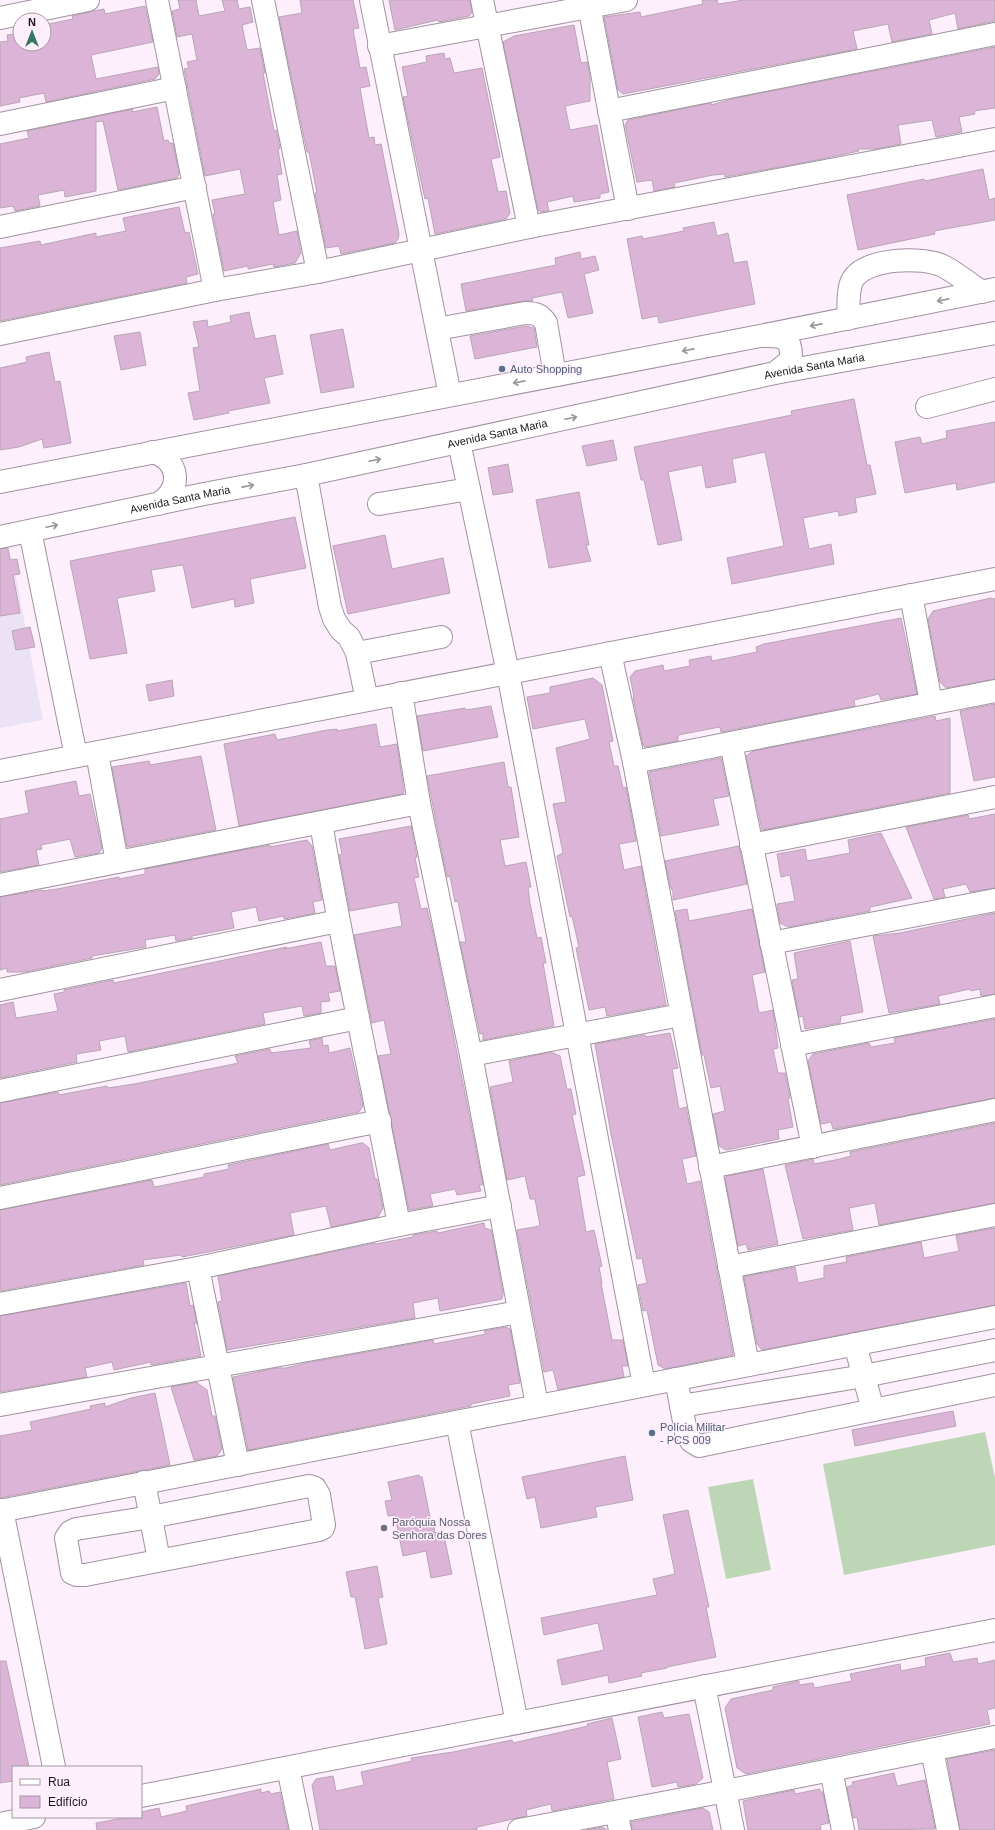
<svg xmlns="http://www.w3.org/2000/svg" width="995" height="1830" viewBox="0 0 995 1830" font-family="Helvetica,sans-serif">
<rect width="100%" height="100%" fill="#feeffd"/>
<path fill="#ece2f6" d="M12,556L43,720L0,728V559Z"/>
<g fill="#bdd7b6">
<path d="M985,1432L995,1478V1545L844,1575L823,1464Z"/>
<path d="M753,1479L771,1570L726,1579L708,1487Z"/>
</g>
<g fill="#dcb4d8" stroke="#b8a6b5">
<path d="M178,0H196L199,16L225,11L222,0H237L239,9L250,7L253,22L242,25L247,50L260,48L265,73H263L274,131L276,130L280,148L278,149L282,174L277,175L281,200L273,202L279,235L297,231L301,253L295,263L274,267L273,264L248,269V266L224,271L213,214H215L212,200L245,194L240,169L205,176L184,69L189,68L187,62L197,60L192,34L177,37L172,11L180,9Z"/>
<path d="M300,0H353L359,28L353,29L360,68L366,67L370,86L360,88L369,138L374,137L375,145L381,144L399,234L398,239L395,243L341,254L339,246L326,248L315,193H317L309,152H307L279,17L302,13Z"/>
<path d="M389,0H470L472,12L469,16L439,22L438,20L395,30Z"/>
<path d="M702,0H717L718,4L744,0H995V21L958,29L955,13L929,20L932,34L892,42L888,24L853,31L857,49L623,94L618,90L604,17L640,12L641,17L703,4Z"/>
<path d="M145,6L153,42L91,55L96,79L158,67L159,74L155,79L46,102L44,93L19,98L20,102L0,106V42L8,41L7,35L20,33V44H44V25L73,19L72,16L93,11L104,9L105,14Z"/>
<path d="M574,25L581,63L587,62L590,76V101L565,106L570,130L597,125L609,192L600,194V198L574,202L573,196L547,202L549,211L541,212L538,210L503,42L514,36Z"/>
<path d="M995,47V108L974,111L975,114L959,117L962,132L936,137L932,120L898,125L901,144L875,149H858L859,151L812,161L725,177V174L713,175L674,183L675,187L654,191L652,180L637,182L625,125L628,120L711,103V105L736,98Z"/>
<path d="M444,53L445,59L450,58L454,73L482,68L500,157L491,159L498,192L506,191L510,213L506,219L435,234L428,198L425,199L403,97L408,96L402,67L427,62L426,56Z"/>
<path d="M157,107L164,141L168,140L169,143H173L179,174L177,178L118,190L103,121L96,122V191L65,197L64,190L38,195L40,206L15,211L13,206L0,208V144L29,138L27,131L133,109L132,112Z"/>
<path d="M983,169L989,200L995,198V220L934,231L935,234L858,250L847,195L924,179L925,181Z"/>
<path d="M179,207L185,233L189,232L198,274L186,277L187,283L0,321V248L40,241L41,245L96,233V237L126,231L123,218Z"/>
<path d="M714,222L717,236L728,233L734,263L747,261L755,304L659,323L658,316L642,319L627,239L642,236L643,239L684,231L683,228Z"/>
<path d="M580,252L581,259L595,256L599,270L584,274L593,313L568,318L562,292L532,298L533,301H523L466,311L461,284L556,265L555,258Z"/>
<path d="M249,312L255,339L275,335L283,374L264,378L270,403L228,411L229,413L194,420L188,393L200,391L193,348L199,347L193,322L207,320L208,327L231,322L230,316Z"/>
<path d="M526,326L534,328L537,347L475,359L470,336Z"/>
<path d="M343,329L354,387L321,393L310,335Z"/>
<path d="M140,332L146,365L121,370L114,336Z"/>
<path d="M49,352L55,382L60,381L71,443L44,448L42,439L19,447L0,450V368L27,362L26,357Z"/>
<path d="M854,399L867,465H870L876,494L855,498L857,512L839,516L838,511L803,518L809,549L831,544L834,564L732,584L727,558L784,546L765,452L732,459L736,482L706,488L702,465L668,472L682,540L658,545L644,480H641L634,447L792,415L791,411Z"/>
<path d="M995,422V482L957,490L956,483L905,493L895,442L920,437L922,444L947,438L946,431Z"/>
<path d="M613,440L617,460L587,466L582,446Z"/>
<path d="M508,464L513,492L493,495L488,468Z"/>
<path d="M579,492L589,545H586L591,561L549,568L536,500Z"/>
<path d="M295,517L306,568L250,579L254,603L235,607L234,599L192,608L183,565L151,570L155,591L117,598L127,653L90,659L70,561Z"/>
<path d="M385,535L392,569L443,558L450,593L348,614L333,546Z"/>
<path d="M8,548L10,560L17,559L20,574L13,575L20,613L0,616V549Z"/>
<path d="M991,598L995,599V679L946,688L940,682L928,619L933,611Z"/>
<path d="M901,618L917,694L881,700L879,694L854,700L855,706L721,732L720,727L678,735V741L645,747L643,745L633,697H634L630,677L635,671L663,665L664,671L690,666L689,660L711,656L712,661L757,652L756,647L764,644Z"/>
<path d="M30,627L35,647L16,650L12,631Z"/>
<path d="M593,678L602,685L613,741L609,742L614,766H618L623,788L626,787L636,841L619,844L624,870L641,866L666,1005L607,1016L605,1007L589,1010L576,948L579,947L572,916L570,917L557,856L563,853L553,804L566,802L556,748L590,739L585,719L533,729L527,697L550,693V687Z"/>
<path d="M172,680L174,696L149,701L146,685Z"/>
<path d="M995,704V777L974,781L960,711Z"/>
<path d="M491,706L498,737L423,751L417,716L465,708L466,710Z"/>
<path d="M935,716L936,721L950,718V793L762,830L746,756L753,751Z"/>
<path d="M376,724L380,747L397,744L404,792L402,794L239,826L224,744L275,734L277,740L327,730L337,729V731Z"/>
<path d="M201,756L216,830L127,847L112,767L149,761L150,765Z"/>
<path d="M721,758L729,796L713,799L719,825L661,836L649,772Z"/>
<path d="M504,762L508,787H511L519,837L500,840L505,866L526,862L531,887H528L530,903L537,938L541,937L546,963H543L554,1026L483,1040V1033L480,1034L460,942H466L458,901L455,902L450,876L447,877L427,776Z"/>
<path d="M76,781L79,796L90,794L102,848L99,853L75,857L70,839L56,842L41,845L42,849L36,850L39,865L0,872V819L29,813L25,791Z"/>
<path d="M995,814V888L970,892L966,884L943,889L945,897L934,899L906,827L968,815L969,819Z"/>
<path d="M411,826L417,857L415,858L419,877L414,878L421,909L427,908L435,942L483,1185H479L481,1191L457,1195L455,1189L430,1194L433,1206L409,1210L378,1056L391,1054L384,1020L372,1023L354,935L402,926L398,902L350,911L339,855L342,854L339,839Z"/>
<path d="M881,833L912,898L870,907V911L788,927L780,923L777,904L795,901L790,875L781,877L777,854L805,849L807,861L850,853L848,840Z"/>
<path d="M307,840L312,846L322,900L313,902L315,913L284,919V916L259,921L256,907L231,912L234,928L192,936V938L176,941L175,935L145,940L146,947L92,956V958L25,972H7V968L0,970V897L42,890V891L57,889L119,877V879L145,874V869L270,845V847Z"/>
<path d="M739,846L747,884L673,900V892L670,886L665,861Z"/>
<path d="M687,909L689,921L752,909L765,972L752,975L759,1013L773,1010L778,1048L773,1049L778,1073H785L790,1098L788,1099L793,1127L778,1130L779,1139L726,1150L719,1146L713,1114L725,1111L720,1086L711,1088L704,1055H702L675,911Z"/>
<path d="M995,913V994L981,996L980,989L971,991L970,989L938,996L940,1004L889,1013L873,936L900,933Z"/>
<path d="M850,941L863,1012L841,1016L840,1023L805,1029L803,1016L799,1017L792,980L798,979L794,953Z"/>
<path d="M321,942L326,966H335L340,991L328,993L330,1001L321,1002V1013L304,1016L302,1006L263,1013L265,1024L128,1052L125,1036L99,1041L101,1050L76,1054L77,1062L0,1078V1005L13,1002L16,1018L58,1011L54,994L64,992V990L113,980L114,983L287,947L284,949Z"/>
<path d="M995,1019V1098L845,1127L833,1129L831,1122L821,1124L808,1061L813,1054L869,1043L871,1047L895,1043L894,1038Z"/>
<path d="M670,1033L678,1068L672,1069L679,1109L686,1107L696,1156L682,1159L687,1184L700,1181L733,1355L665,1369L658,1365L647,1310L643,1311L638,1285L647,1283L642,1258L637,1259L611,1134L595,1044L645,1035L646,1037Z"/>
<path d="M322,1038L323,1046L328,1045L329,1053L350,1048L363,1106L359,1112L0,1185V1103L58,1092L59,1095L107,1086L108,1088L134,1084L234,1064L238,1063L235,1056L270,1049L271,1053L311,1048L309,1041Z"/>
<path d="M551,1052L560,1056L567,1089H571L576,1114L572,1115L585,1175L577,1177L586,1232L594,1230L602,1266L599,1267L602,1283H601L612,1340H623L628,1366H622L624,1377L558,1390L553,1370L544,1372L517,1230L540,1226L535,1199H530L525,1176L507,1180L490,1087L513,1082L509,1061Z"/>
<path d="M995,1123V1203L879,1225L875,1203L849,1208L853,1230L803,1239L785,1165L813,1159L814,1164L840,1159L851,1156L850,1152Z"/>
<path d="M361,1143H363L369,1148L375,1179H377L383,1208L378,1217L331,1227L326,1206L290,1213L294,1235L182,1257L181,1255L143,1260L144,1265L0,1291V1210L152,1180L154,1187L160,1186L204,1177V1174L229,1169L228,1165L328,1144L330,1150Z"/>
<path d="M763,1169L778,1244L748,1250L746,1244L738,1246L725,1178L727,1176Z"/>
<path d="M484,1223L485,1228L491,1230L493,1238L503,1294L502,1299L440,1311L438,1298L413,1303L415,1318L227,1350L218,1302L222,1301L218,1276L375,1243L376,1244L413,1237V1235L437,1231L438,1233Z"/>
<path d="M995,1228V1305L762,1350L757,1344L744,1277L795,1267L798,1283L824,1278V1266L847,1262L846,1257L921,1242L924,1258L959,1251L956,1235Z"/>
<path d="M186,1283L190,1306L193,1305L197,1324L194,1322L201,1356L151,1365V1362L114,1370L112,1362L85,1368L87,1377L0,1392V1316Z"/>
<path d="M506,1327L510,1329L520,1383L508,1385L510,1396L471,1404V1406L248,1450L233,1377L276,1368H286L306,1363L433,1340L434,1344L486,1334L484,1331Z"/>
<path d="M196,1382L207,1390L212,1416H215L222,1449L217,1456L194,1460L171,1387Z"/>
<path d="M155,1393L170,1465L0,1498V1436L32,1430L30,1422L91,1409L90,1406L105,1403V1407L131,1398Z"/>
<path d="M953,1411L956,1426L855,1446L852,1430Z"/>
<path d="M625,1456L633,1500L595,1507L597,1517L541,1528L535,1497L527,1499L522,1477Z"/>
<path d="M419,1475L420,1477H422L432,1527H434L435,1533L443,1531L452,1574L431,1578L426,1551L403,1556L395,1515L388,1516L385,1501L392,1500L388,1482Z"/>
<path d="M688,1510L709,1607H706L716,1657L667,1667V1668L641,1673L642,1676L609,1683L608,1675L562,1685L557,1660L604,1650L598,1623L544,1635L541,1618L657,1595L653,1579L675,1574L663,1515Z"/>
<path d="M377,1566L383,1597L378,1598L387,1644L365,1649L355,1597H351L346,1572Z"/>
<path d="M950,1653L953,1662L977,1658L978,1664L995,1660V1708L987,1710L990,1724L746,1774L737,1768L725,1708L731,1699L773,1690V1687L799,1681V1685L813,1683L814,1688L852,1681L850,1674L900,1664L901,1671L926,1666L925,1658Z"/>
<path d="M0,1661H6L29,1767H13V1781L0,1783Z"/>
<path d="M662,1712L664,1718L689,1714L703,1778L696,1784L678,1787L677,1782L652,1787L638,1717Z"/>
<path d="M612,1718L621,1759L607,1762L614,1799L552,1811L551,1804L526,1810L527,1816L477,1827V1830H320L312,1785L316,1779L333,1776L336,1791L364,1785L361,1772L412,1761L411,1758L453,1752L512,1740L513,1743L588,1726L587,1724Z"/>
<path d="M995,1750V1830H960L947,1759Z"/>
<path d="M894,1773L897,1786L925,1780L935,1829L859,1830L857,1817L853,1818L847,1787L853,1785L852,1782Z"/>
<path d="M261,1789V1793L269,1791L271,1794L280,1792L288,1830H97L96,1823L129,1817H141V1812L159,1808L161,1817L187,1811L186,1806Z"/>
<path d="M820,1789V1792H823L829,1823L820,1825L821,1830H748L743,1801L794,1790L795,1794Z"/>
<path d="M703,1808L709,1812L713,1830H632L631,1822Z"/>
<path d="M602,1827L607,1830H587Z"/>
</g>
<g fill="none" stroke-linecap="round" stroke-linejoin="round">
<g stroke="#a291a0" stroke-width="24">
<g id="minor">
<path d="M157,0L215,290"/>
<path d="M263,0L318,272"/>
<path d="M371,0L450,395"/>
<path d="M482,0L529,227"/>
<path d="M588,0L628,209"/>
<path d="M0,18L88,0"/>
<path d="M379,46L626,0"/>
<path d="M609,111L995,34"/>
<path d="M0,124L175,88"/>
<path d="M0,227L195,187"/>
<path d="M848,319C849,307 847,289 853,279C867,258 922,256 943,266C957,273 969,284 982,292"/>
<path d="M437,329L525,313C535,313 540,314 546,323L555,375"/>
<path d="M0,334L215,290L318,272L529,227L995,139"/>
<path d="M927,407L995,389"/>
<path d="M459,442L508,673L644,1385"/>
<path d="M306,475L330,607L334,619L341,630L349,637L357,653L367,700"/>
<path d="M379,504L469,489"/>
<path d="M30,531L76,756"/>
<path d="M911,595L931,703"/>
<path d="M357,653L441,637"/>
<path d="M610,653L634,762L748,1365"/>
<path d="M401,693L419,803L471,1055L537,1405"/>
<path d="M731,743L813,1147"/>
<path d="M97,753L117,862"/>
<path d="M634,762L995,691"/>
<path d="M0,771L995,579"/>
<path d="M321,823C344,958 374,1091 399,1225"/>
<path d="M751,845L995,797"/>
<path d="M0,885L419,803"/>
<path d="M771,943L995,900"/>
<path d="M0,990L338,921"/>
<path d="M792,1045L995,1006"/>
<path d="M471,1055L681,1015"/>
<path d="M0,1091L358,1018"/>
<path d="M710,1167L995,1110"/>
<path d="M0,1198L380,1121"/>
<path d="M729,1267L995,1215"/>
<path d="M198,1268L238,1465"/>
<path d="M0,1304L198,1268L399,1225L500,1206"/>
<path d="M855,1344L873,1410"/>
<path d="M676,1379L686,1432L691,1441L699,1446L995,1385"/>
<path d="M0,1405L519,1312"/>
<path d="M681,1406L864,1376L995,1350"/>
<path d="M457,1422L517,1723"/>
<path d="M144,1482L159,1560"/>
<path d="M309,1486L315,1488L319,1495L324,1525L323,1528L319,1530L85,1575H77L72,1573L66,1538L70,1532L76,1529L151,1517Z"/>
<path d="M2,1510L54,1767"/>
<path d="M0,1511L995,1317"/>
<path d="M704,1686L733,1830"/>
<path d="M932,1750L948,1830"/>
<path d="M288,1768L301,1830"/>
<path d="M831,1770L843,1830"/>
<path d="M141,1796L995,1630"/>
<path d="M616,1812L620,1830"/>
<path d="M0,1824L34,1817"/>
<path d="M519,1830L726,1791L995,1737"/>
</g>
</g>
<g stroke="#a291a0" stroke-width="24">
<g id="major">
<path d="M765,336C785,336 792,338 791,360L775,373"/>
<path d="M152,452C180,460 183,489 158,504"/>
<path d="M0,482L760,336L995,289"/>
<path id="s1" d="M0,537L204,494L306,475L775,373L995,333"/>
</g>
</g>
<use href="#minor" stroke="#fff" stroke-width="22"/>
<use href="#major" stroke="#fff" stroke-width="22"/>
</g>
<defs><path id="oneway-shaft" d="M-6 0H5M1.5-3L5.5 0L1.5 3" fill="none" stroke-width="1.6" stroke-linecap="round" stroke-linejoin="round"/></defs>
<g stroke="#989598">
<use href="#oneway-shaft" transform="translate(943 300) rotate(169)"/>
<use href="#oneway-shaft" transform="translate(816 325) rotate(169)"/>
<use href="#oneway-shaft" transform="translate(688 350) rotate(169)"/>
<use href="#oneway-shaft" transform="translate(519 382) rotate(169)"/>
<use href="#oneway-shaft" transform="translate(571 418) rotate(-12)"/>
<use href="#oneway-shaft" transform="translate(375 460) rotate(-12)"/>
<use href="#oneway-shaft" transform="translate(248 486) rotate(-11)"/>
<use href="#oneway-shaft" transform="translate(52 526) rotate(-12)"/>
</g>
<g fill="#5c6f8a" stroke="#feeffd" stroke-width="1.5">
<circle cx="502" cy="369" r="4"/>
<circle cx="652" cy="1433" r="4"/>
</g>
<circle fill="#6b7280" stroke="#feeffd" stroke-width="1.5" cx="384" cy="1528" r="4"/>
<g text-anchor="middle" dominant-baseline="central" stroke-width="3" stroke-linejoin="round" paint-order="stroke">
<g font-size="11" fill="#1a141a" stroke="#feeffd">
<text stroke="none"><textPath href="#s1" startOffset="832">Avenida Santa Maria</textPath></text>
<text stroke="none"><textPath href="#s1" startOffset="508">Avenida Santa Maria</textPath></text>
<text stroke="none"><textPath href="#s1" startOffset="184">Avenida Santa Maria</textPath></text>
</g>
<g font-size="11" fill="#4e5e75" stroke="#feeffd" text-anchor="start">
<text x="510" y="369">Auto Shopping</text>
<text x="660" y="1427">Polícia Militar<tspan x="660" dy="13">- PCS 009</tspan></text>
</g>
<g font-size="11" fill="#5b616d" stroke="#feeffd" text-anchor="start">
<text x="392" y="1522">Paróquia Nossa<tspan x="392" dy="13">Senhora das Dores</tspan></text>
</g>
</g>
<rect x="12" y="1766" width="130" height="52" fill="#feeffd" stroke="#a397a2"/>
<rect x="20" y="1779" width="20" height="6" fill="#ffffff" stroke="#a397a2"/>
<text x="48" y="1786" font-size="12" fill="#1a141a">Rua</text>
<rect x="20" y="1796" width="20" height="12" fill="#dcb4d8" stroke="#a397a2"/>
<text x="48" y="1806" font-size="12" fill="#1a141a">Edifício</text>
<g transform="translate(32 32)"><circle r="19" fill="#feeffd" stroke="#a397a2"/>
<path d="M0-3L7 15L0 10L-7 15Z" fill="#387764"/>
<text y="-6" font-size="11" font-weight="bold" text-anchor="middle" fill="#1a141a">N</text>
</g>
</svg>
